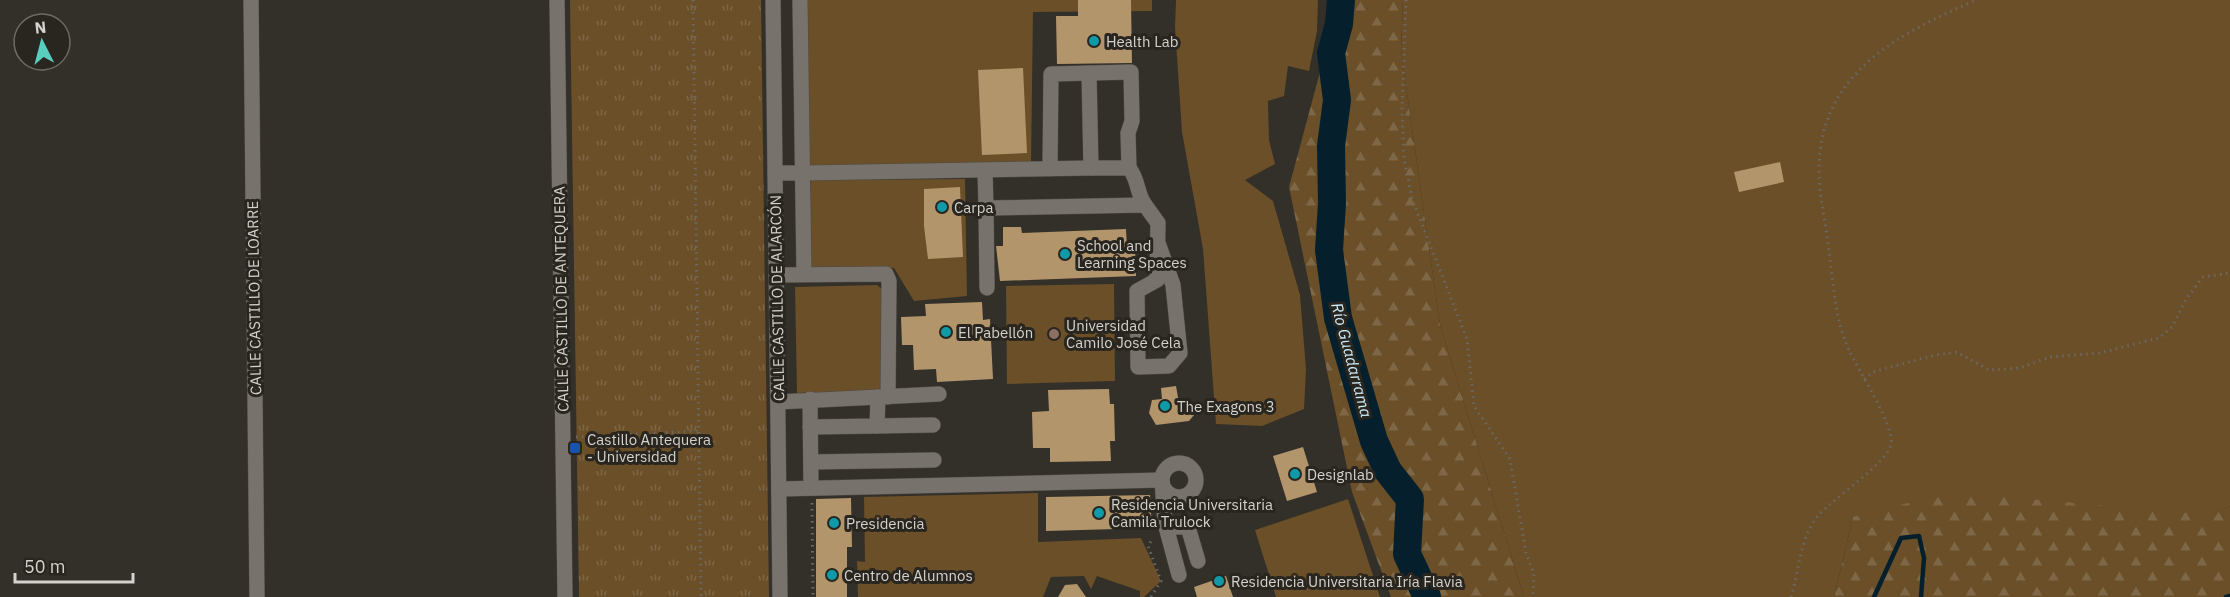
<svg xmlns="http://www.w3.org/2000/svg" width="2230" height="597" viewBox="0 0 2230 597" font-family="'IBM Plex Sans',sans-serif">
<defs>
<pattern id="forest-firs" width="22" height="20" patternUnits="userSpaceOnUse" patternTransform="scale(1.5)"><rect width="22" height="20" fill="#6a4f28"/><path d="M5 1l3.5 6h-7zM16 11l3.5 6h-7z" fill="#7e6746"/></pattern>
<pattern id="park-tufts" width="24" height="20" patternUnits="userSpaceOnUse" patternTransform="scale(1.5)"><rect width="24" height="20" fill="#6a4f28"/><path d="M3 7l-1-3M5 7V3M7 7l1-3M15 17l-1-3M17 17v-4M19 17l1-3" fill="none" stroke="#7e6746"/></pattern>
</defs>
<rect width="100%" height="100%" fill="#332f29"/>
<g fill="#6a4f28">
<path d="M806,0H1152V11L1033,12L1031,164L808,166Z"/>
<path d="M1176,0H1318L1317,31L1309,71L1288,66L1284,96L1268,101L1269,140L1275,164L1245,180L1273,201L1300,295L1306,369L1304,409L1262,426L1216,424L1203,249L1182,132L1175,27Z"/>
<path d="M1403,0H2230V506L2213,515L1853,517L1834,597H1524L1440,325L1401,51Z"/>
<path d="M965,179L967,296L914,301L894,268H810L811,180Z"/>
<path d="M1114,284L1115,381L1007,384L1006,286Z"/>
<path d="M877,285L882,289V383L879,390L797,393L795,287Z"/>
<path d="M1038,493V542L1141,538L1161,581L1144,597H1140V591L1097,576L1091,589L1084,576L1051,577L1043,597H858L857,561L865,562L864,497Z"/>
<path d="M1348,499L1380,597H1276L1255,530Z"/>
</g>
<g fill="url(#forest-firs)">
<path d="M1337,0H1403L1401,51L1440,325L1524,597H1391L1352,492L1289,187L1337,9Z"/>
<path d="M1951,492L2212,515L2230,506V597H1834L1853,517Z"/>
</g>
<path fill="url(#park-tufts)" d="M570,0H761L769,597H579Z"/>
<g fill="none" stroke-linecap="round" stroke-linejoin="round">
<g stroke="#05202c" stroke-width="4.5">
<path d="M1874,597L1901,538L1919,536L1924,558L1921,597"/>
<path d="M2226,597L2230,596"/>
</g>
<path stroke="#05202c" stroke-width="28" d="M1341,0L1339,24L1331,53L1337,100L1331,146L1332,203L1329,250L1338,318L1374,441L1388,471L1410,499L1407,554L1427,597"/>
</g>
<g fill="#b3956c">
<path d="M1078,0H1131L1132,63L1057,64L1056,16H1078Z"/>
<path d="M1023,68L1027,153L982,155L978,70Z"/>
<path d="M1780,162L1784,182L1739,192L1734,172Z"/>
<path d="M960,187L963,257L928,259L924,226V189Z"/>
<path d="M1003,227H1021L1022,233L1126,229L1127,248L1135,247L1136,276L1000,281L996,246H1003Z"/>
<path d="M982,302L983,320L990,319L993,379L937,382L936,369L914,370L913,345H902L901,317L926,316L925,304Z"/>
<path d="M1176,386L1180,409H1188L1194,415L1189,421L1156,425L1149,413L1152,400L1162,399L1161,388Z"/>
<path d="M1109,389L1110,404H1114L1115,441H1110L1111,461L1050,462V448H1033L1032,412L1049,411L1048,390Z"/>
<path d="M1303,447L1317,492L1287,501L1273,456Z"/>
<path d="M1150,495L1152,528L1046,531V497Z"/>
<path d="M851,498L852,547H847V597H816V499Z"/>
<path d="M1226,576L1233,597H1197L1194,587Z"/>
<path d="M1077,584L1086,597H1058L1065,585Z"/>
</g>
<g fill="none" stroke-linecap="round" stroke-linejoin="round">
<g stroke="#4e4b47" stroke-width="16">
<g id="minor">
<path d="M251,0L257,597"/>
<path d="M557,0L565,597"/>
<path d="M773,0L780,597"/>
<path d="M800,0L804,274"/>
<path d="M1089,73L1091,168"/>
<path d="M1129,168C1139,180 1136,192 1145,205"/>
<path d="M985,170L986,208"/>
<path d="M775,173H803L1091,168H1129L1128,133L1132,121L1131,72L1051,74L1050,169"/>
<path d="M777,275L886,274L889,281L888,397"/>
<path d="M987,288L986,208L1145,205L1158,223L1157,280L1137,291L1138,367L1169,366L1180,353L1173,285L1157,240"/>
<path d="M810,399L811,486"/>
<path d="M778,402L939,394"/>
<path d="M877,426L933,425"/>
<path d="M810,427L877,426L878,397"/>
<path d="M811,462L934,460"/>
<circle cx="1179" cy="480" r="17"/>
<path d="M779,489L1162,480L1165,523L1179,575"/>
<path d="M1166,527H1188L1198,561"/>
</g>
</g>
<g stroke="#6c6863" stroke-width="3" stroke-dasharray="1.5 4.5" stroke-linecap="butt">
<path d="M693,0L701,597"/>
<path d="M1406,0L1402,110L1404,158L1412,199L1467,339L1474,406L1510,459L1526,553L1534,574L1533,597"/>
<path d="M1864,379L1873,372L1935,355L1957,352L1989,370L2020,368L2050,357L2100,353L2159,338L2172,327L2186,299L2203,277L2230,273"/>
<path d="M576,437L698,431"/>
<path d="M812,503L813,597"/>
<path d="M1151,597L1161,581L1148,546L1153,538"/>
<path d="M1791,597C1799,571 1800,537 1818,516C1833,498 1888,463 1891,444C1894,424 1858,370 1849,350C1834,318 1833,277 1828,243C1825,221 1820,198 1819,176C1816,75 1896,35 1976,0"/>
</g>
<use href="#minor" stroke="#77726c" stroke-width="15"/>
</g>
<g fill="#0f9aa8" stroke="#29251f" stroke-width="2">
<circle cx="1094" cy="41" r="6"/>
<circle cx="942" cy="207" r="6"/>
<circle cx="1065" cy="254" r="6"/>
<circle cx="946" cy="332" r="6"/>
<circle cx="1165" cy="406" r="6"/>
<circle cx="1295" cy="474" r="6"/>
<circle cx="1099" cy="513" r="6"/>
<circle cx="834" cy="523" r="6"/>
<circle cx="832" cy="575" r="6"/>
<circle cx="1219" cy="581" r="6"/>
</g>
<circle fill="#8d6e63" stroke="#29251f" stroke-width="2" cx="1054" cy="334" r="6"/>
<rect fill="#1a4fb4" stroke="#29251f" stroke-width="2" x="569" y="442" width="12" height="12" rx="3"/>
<g text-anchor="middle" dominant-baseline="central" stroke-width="6" stroke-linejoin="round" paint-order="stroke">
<g font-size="15" fill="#d5d2ce" stroke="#29251f" text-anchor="start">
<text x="1106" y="41">Health Lab</text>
<text x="954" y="207">Carpa</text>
<text x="1077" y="245">School and<tspan x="1077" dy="17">Learning Spaces</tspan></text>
<text x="1066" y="325">Universidad<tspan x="1066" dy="17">Camilo José Cela</tspan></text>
<text x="958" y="332">El Pabellón</text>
<text x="1177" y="406">The Exagons 3</text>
<text x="587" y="439">Castillo Antequera<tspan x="587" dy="17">- Universidad</tspan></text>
<text x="1307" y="474">Designlab</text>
<text x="1111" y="504">Residencia Universitaria<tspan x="1111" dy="17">Camila Trulock</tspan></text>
<text x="846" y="523">Presidencia</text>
<text x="844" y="575">Centro de Alumnos</text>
<text x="1231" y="581">Residencia Universitaria Iría Flavia</text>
</g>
<g font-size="15" fill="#d5d2ce" stroke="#29251f">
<text transform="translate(254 298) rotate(-91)">CALLE CASTILLO DE LOARRE</text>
<text transform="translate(777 298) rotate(-91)">CALLE CASTILLO DE ALARCÓN</text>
<text transform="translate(561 299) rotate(-91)">CALLE CASTILLO DE ANTEQUERA</text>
</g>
<g font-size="16" font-style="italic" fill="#cbeaf9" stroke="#29251f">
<text transform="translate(1352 360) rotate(75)">Río Guadarrama</text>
</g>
</g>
<g transform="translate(42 42) rotate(354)"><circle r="28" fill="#29251f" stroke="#6e6a65" stroke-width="1.5"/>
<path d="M0-4.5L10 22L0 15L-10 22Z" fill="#59cebe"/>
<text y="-9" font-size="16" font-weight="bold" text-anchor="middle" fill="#d5d2ce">N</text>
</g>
<path d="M15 573v9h118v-9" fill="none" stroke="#d5d2ce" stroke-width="3"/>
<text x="24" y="573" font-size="18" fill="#d5d2ce" stroke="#29251f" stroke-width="4.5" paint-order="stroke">50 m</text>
</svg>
